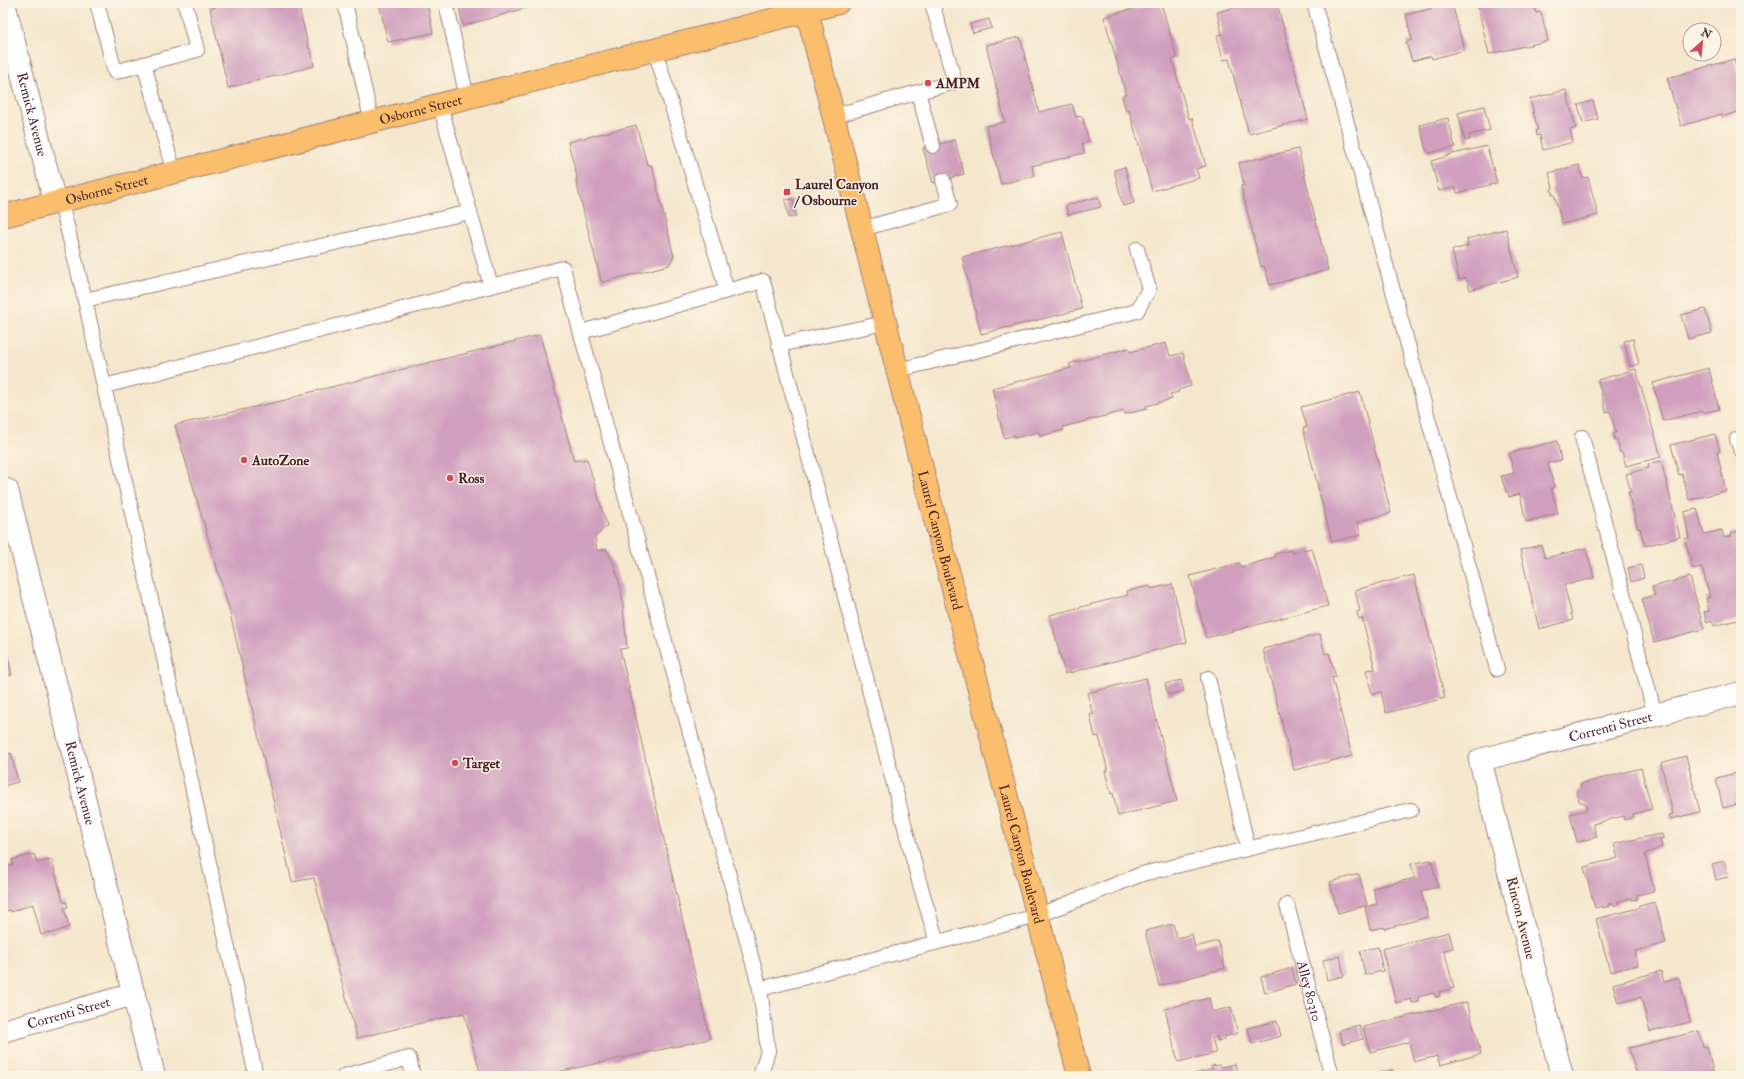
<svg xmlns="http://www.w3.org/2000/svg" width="1744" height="1079" viewBox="0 0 1744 1079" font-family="'IM FELL Double Pica',serif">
<rect width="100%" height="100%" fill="#fcf5e5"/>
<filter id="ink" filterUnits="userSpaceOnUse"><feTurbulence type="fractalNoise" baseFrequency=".025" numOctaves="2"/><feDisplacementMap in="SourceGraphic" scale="8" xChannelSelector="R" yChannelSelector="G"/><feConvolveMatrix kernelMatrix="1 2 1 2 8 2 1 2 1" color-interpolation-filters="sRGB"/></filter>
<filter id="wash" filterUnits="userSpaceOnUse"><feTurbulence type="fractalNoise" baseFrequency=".012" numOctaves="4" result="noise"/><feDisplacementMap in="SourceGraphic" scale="16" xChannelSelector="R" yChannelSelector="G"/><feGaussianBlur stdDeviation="0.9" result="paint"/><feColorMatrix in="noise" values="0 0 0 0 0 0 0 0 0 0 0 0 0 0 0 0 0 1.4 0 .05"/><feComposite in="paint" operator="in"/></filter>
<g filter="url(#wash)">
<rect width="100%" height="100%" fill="#f5e7cd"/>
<g id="blocks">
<g fill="#d09fbe">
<path d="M208,3H298L309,49H311L314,66L228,88L210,9L215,8V6L209,7Z"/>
<path d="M379,3H427L433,33L388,42Z"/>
<path d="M458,3H543L463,26Z"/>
<path d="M1154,3H1161L1177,58L1172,60L1189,119L1192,118L1206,166L1196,169L1199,178L1152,191L1129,110L1126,111L1122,96L1126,94L1104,17Z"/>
<path d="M1253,3H1277L1308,119L1249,134L1229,59L1223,60L1217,35L1222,34L1217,12Z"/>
<path d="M1452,3L1464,50L1432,59L1431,56L1412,61L1406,42L1412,40L1406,15Z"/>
<path d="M1477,3H1534L1536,13L1541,12L1548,41L1489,54Z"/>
<path d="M989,19L992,28L973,33L970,24Z"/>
<path d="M1020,37L1039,112L1072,104L1076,117L1082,116L1089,141L1082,143L1084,153L1032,166L1034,176L1001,184L986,126L1005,122L986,45Z"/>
<path d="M1734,59L1741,86V111L1722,117V114L1681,126L1667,78Z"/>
<path d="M1566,90L1576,128L1570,130L1573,142L1543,150L1540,135L1537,136L1536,130H1538L1530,99Z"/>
<path d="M1593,101L1598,119L1583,123L1578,105Z"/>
<path d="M1484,106L1490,130L1469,135L1470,140L1465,141L1458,113Z"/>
<path d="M1448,118L1455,147L1429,153L1427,150H1426L1420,125Z"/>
<path d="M636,125L647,164L652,166L674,257L669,265L603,282L601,281L576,181L577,177L568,142Z"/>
<path d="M955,140L964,174L933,183L923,148Z"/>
<path d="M1487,146L1497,183L1457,193L1456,187L1439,191L1431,161L1448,156V155Z"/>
<path d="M1298,149L1328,270L1270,285L1264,266L1261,267L1241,186L1244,185L1239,163Z"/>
<path d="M1579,165L1583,178L1588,177L1598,215L1562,224L1554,194L1553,195L1551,189L1553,188L1549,173Z"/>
<path d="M1125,167L1134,203L1123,206L1114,170Z"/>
<path d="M1098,197L1101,207L1068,215L1066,205Z"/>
<path d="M793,199L796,216L789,218L785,200Z"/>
<path d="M1506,229L1518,277L1470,290L1466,278L1459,280L1452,250L1468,246L1467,239Z"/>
<path d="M1062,232L1082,309L981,334L962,257Z"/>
<path d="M1705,309L1712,333L1688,339L1681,315Z"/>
<path d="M540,335L574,461L587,459L607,526L595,537L597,551L606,549L614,564L621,588L627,648L620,649L710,1039L539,1076H481L464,1013L357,1038L314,878L292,882L229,609L175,425L290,399L299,395Z"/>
<path d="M1633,339L1639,364L1630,367L1624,341Z"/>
<path d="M1166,343L1170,356L1183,353L1191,386L1178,390L1179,392L1170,394L1172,399L1146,406L1147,409L1125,414L1124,411L1063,427L1064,430L1040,436L1039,432L1015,438V435L1004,438L992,388L1071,368L1069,364L1129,348L1130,352Z"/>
<path d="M1709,368L1719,409L1702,413V411L1663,421L1653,383Z"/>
<path d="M1636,369L1661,457L1626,466L1622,452L1620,453L1617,439L1615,440L1613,433H1616L1610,411L1606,412L1598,380Z"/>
<path d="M1360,392L1391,513L1357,522L1361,535L1332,542L1303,428L1307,427L1301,407Z"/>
<path d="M1715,434L1720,451L1717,452L1726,491L1689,500L1682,474L1679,475L1671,445Z"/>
<path d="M1557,441L1561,460L1548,463L1554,487L1551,488L1558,513L1526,522L1520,494L1509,497L1508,492H1506L1501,476L1514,473L1509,453Z"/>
<path d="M1661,461L1680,537L1645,546L1640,528L1638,529L1628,492H1631L1626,474L1649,468L1648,464Z"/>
<path d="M1697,509L1704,534L1722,530L1724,538L1732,536L1731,533L1741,531V619L1714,626L1712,621L1707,623L1704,612L1709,611L1706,598L1710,597L1702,567L1693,569L1685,539L1689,538L1684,512Z"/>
<path d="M1541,545L1545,558L1586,548L1594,578L1564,585L1573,620L1539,629L1520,550Z"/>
<path d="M1312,548L1328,606L1206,638L1190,576L1239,563L1241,567L1276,557L1275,554L1291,550L1292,553Z"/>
<path d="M1641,565L1644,578L1631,582L1628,568Z"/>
<path d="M1414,575L1445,698L1386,713L1381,692L1372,694L1366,670L1375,669L1362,618L1359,619L1357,612L1360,611L1355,590Z"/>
<path d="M1690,577L1704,629L1654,642L1642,599L1655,595L1652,587Z"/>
<path d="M1172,584L1187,642L1065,674L1050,615L1128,595L1127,591L1150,586L1151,589Z"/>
<path d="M1320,634L1325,654L1329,653L1336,677L1332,678L1352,756L1294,770L1263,649Z"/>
<path d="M6,650L12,675L3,676V651Z"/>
<path d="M1146,678L1177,801L1118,816L1113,793L1111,794L1105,771H1108L1099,736L1095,737L1090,715L1093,714L1087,693Z"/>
<path d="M1181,680L1184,691L1168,695L1165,684Z"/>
<path d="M3,731L7,743L3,744Z"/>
<path d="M11,753L18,782L3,786V755Z"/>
<path d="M1686,756L1700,812L1671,819L1669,815L1673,814L1661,763Z"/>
<path d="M1641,768L1652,809L1633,814L1634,817L1624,820L1623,816L1593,824L1597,837L1577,842L1570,814L1587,810L1586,804L1579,801L1577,793L1581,788L1580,784Z"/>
<path d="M1741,772V803L1723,808L1716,778Z"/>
<path d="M1659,834V835L1662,834L1663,839H1660L1662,847L1645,854L1654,891L1637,895V899L1632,900V898L1617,902L1618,904L1614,906V903L1608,904L1609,906L1603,908V906L1595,908L1584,867L1618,858L1614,844Z"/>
<path d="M34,854L37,863L52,860L63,902H66L68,907L64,908L69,927L50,934L49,932L41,935L33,904L11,912V910L6,911L3,903V867L13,865L12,860Z"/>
<path d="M1431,860L1438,887L1421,891L1428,917L1384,929V927L1370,930L1365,907L1377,904L1373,888L1415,878L1411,864Z"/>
<path d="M1724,861L1728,877L1716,880L1712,864Z"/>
<path d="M1359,874L1367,905L1338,913L1330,882Z"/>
<path d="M1655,902L1666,943L1635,951L1638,965L1610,972L1596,919L1639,908V906Z"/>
<path d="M1173,924L1177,938L1192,934L1195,947L1218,941L1225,968L1159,986L1145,931Z"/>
<path d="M1449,932L1453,948L1444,950L1454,988L1439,992L1440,996L1435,997L1434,993L1418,997L1419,1001L1412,1003L1411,999L1396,1003L1382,949Z"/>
<path d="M1378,947L1383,971L1365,975L1360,951Z"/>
<path d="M1340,956L1344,976L1327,980L1323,960Z"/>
<path d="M1292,968L1296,984L1265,993L1261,977Z"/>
<path d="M1661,971L1664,982L1679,978L1690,1022L1650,1032L1641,997L1618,1003L1613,984Z"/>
<path d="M1209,998L1212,1012L1231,1007L1238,1033L1224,1037L1225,1039L1218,1041L1217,1037L1212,1038L1216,1053L1178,1062L1165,1009Z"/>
<path d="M1467,1002L1481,1054L1440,1065L1437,1056L1414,1062L1409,1042L1370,1052L1363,1027Z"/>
<path d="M1277,1021L1281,1036L1252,1044L1248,1028Z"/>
<path d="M1359,1025L1363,1039L1343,1044L1339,1030Z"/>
<path d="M1699,1031L1703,1047L1707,1046L1714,1076H1637L1629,1048Z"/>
<path d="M1235,1064L1238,1076H1191V1075L1212,1069L1211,1066L1219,1065L1220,1067Z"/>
<path d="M1392,1070L1394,1076H1381L1380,1073Z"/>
</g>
</g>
</g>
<g filter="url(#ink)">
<use href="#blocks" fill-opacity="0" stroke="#a0837c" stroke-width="1"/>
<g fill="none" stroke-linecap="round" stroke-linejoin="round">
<g stroke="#a0837c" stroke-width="16">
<g id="lane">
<path d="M97,3L115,72L144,64L174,173"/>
<path d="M345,3L372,123"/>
<path d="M446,3L467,98"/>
<path d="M932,3L955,82L918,92L933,146"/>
<path d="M1314,3L1497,669"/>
<path d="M144,64L197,50L185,3"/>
<path d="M834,116L918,92"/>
<path d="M61,202L85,300L256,1076"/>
<path d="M862,229L950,204L943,180"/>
<path d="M491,286L563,268L760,989"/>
<path d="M727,291L763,281L919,881L937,942"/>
<path d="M85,300L470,212L440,105"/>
<path d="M581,332L727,291L655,50"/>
<path d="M779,345L885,323"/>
<path d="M898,370L1137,311L1149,289L1137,249"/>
<path d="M105,386L491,286L470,212"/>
<path d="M1582,437L1655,715"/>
<path d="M1737,439L1741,450"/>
<path d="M1208,678L1248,848"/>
<path id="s1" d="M1287,905L1332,1076"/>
<path d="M344,1076L409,1058L413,1076"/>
<path d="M760,1076L768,1051L760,989L1037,916L1142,874L1411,810"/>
</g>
</g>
<g stroke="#a0837c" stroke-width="24">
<g id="street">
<path id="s2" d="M4,3L55,203"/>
<path id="s3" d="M7,490L154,1076"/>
<path id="s4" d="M3,1031L134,994"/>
<path id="s5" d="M1562,1076L1480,760L1741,693"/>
</g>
</g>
<g stroke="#a0837c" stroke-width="24">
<g id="primary">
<path id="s6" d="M805,3L931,504L1079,1076"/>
<path id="s7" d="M3,216L838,3"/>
</g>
</g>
<use href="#lane" stroke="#fff" stroke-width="14"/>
<use href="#street" stroke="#fff" stroke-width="22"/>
<use href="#primary" stroke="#fabe6d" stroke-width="22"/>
</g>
</g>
<g fill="#d1495b" stroke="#fcf5e5" stroke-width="1.5">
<circle cx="928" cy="83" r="4"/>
<rect x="783" y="188" width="8" height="8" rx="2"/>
<circle cx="244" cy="460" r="4"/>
<circle cx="450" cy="478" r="4"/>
<circle cx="455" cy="763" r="4"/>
</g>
<g text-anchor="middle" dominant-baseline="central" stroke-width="3" stroke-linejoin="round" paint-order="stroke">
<g font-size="14" font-weight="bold" fill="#4a1f2b" stroke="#fcf5e5" text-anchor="start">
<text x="936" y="83">AMPM</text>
<text x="795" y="184">Laurel Canyon<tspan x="795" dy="16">/ Osbourne</tspan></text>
<text x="252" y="460">AutoZone</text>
<text x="458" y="478">Ross</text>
<text x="463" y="763">Target</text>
</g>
<g font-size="14" fill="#4a1f2b" stroke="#fcf5e5">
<text stroke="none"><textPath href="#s7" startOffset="431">Osborne Street</textPath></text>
<text stroke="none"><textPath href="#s2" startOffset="115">Remick Avenue</textPath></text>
<text stroke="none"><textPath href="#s7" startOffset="107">Osborne Street</textPath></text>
<text stroke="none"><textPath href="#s6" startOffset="554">Laurel Canyon Boulevard</textPath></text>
<text stroke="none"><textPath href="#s5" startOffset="461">Correnti Street</textPath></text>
<text stroke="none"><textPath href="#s3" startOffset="302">Remick Avenue</textPath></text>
<text stroke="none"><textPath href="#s6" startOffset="878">Laurel Canyon Boulevard</textPath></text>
<text transform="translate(1521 918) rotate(76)">Rincon Avenue</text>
<text stroke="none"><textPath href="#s1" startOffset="89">Alley 80310</textPath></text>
<text stroke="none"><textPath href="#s4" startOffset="68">Correnti Street</textPath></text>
</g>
</g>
<rect width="1744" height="1079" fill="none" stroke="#fcf5e5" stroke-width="16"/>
<g transform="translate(1702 42) rotate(27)"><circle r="19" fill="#fcf5e5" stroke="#b59f9b"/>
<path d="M0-3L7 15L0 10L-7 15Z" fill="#d1495b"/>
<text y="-6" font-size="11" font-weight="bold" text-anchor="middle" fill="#4a1f2b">N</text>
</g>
</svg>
